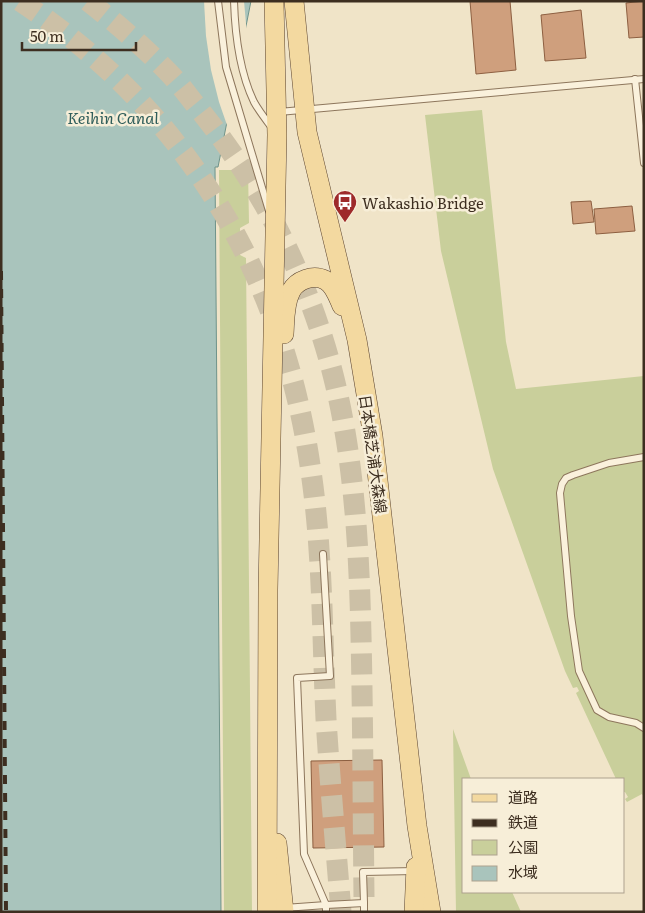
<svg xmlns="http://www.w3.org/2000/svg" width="645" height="913" viewBox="0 0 645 913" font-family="Literata,'Noto Sans JP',serif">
<rect width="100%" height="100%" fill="#f0e4c8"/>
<g fill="#c9cf9b">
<path d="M482,110L506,342L516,389L644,376V797L642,794L627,802L625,799L628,797L625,792H624V779H616L576,693L579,691L577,687L573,688L565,671L493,469L441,251L425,115Z"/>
<path d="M219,170H248L249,223L240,228V255L246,258L252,912H224Z"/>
<path d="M453,729L471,779H464V892H512L521,912H456Z"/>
</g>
<path fill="#a9c4bc" stroke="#6f938a" d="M1,1H251L218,167H215L221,912H1Z"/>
<path fill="#f0e4c8" d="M204,1H244L247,35L228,128L219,102L211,70L206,36Z"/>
<g fill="#cf9f7d" stroke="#8d5f41">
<path d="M470,1H510L516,70L476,74Z"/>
<path d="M644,1V37L629,38L626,3Z"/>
<path d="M581,10L586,58L545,61L541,15Z"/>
<path d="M591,201L594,222L573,224L571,202Z"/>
<path d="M632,206L635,231L596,234L594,209Z"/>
<path d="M382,760L384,847L313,848L311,761Z"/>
</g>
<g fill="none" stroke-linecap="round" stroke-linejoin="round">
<g stroke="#ccc0a6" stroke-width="21" stroke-dasharray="21 11" stroke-linecap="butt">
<path d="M20,1C185,110 281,270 310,465C323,549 322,634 326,719C330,783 336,848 341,912"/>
<path d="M88,1C116,23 144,47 169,73C178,82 186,93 194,103C257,179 304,268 330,363C354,451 359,545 361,636C363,723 363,810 364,897"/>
</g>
<g stroke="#8d765c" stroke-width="8">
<g id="lane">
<path d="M218,1L226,67L269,211"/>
<path d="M234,1C235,33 240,73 254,102C259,111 266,120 272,128"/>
<path d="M635,79L644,163"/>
<path d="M279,112L644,79"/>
<path d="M644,457L609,463L573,475L566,478L562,484L560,493L571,616L579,671L597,710L609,717L636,723L644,728"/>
<path d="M323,554L330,676L297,678L304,854L326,905L364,903V912"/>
<path d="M364,903L363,872L415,871"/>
<path d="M284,908L326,905V912"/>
</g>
</g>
<g stroke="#5b4430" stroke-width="20">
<g id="primary">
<path d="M294,1L307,132L357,340L373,436L417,826L431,912"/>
<path d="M284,334C285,321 284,304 291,291C297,280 313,274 325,280C334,284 338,297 342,306"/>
<path d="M277,843L284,912"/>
<path d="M267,912L268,590L277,135L274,1"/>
<path d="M414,912L416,867"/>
</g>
</g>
<use href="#lane" stroke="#faf1dc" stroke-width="6"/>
<use href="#primary" stroke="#f3d9a0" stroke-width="19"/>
<path stroke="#3d2e20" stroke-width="4" stroke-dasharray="9 9" stroke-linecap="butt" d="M1,271L6,912"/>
</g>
<defs>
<g id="bus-pin" transform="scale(1.25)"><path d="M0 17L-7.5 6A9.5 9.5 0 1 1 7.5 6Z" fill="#9e2a2b" stroke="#f7eed8"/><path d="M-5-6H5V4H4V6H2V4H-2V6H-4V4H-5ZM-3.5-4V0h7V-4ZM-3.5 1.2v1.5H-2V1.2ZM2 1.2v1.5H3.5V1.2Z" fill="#fff"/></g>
</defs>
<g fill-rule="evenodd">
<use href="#bus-pin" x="345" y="202"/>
</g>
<g text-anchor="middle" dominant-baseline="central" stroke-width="5" stroke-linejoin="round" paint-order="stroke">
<g font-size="15" fill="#3d2e20" stroke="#f7eed8" text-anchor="start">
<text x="362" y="202">Wakashio Bridge</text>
</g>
<g font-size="15" fill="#3d2e20" stroke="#f7eed8">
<text transform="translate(374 454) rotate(82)">日本橋芝浦大森線</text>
</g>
<g font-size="16" font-style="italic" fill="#2f5d5a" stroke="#f7eed8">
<text x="113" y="117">Keihin Canal</text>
</g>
</g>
<rect width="645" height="913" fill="none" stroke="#3d2e20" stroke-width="5"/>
<rect x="462" y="778" width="162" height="115" fill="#f7eed8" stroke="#ada18e"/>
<rect x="472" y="794" width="25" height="8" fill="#f3d9a0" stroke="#ada18e"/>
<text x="508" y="803" font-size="15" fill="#3d2e20">道路</text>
<rect x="472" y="819" width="25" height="8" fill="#3d2e20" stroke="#ada18e"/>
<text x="508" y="828" font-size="15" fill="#3d2e20">鉄道</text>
<rect x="472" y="840" width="25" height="15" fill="#c9cf9b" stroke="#ada18e"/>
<text x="508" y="853" font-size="15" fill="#3d2e20">公園</text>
<rect x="472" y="866" width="25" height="15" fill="#a9c4bc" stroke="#ada18e"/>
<text x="508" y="878" font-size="15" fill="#3d2e20">水域</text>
<path d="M22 42v8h114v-8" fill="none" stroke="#3d2e20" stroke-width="2.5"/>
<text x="30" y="42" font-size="15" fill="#3d2e20" stroke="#f7eed8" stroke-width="4" paint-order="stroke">50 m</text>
</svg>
